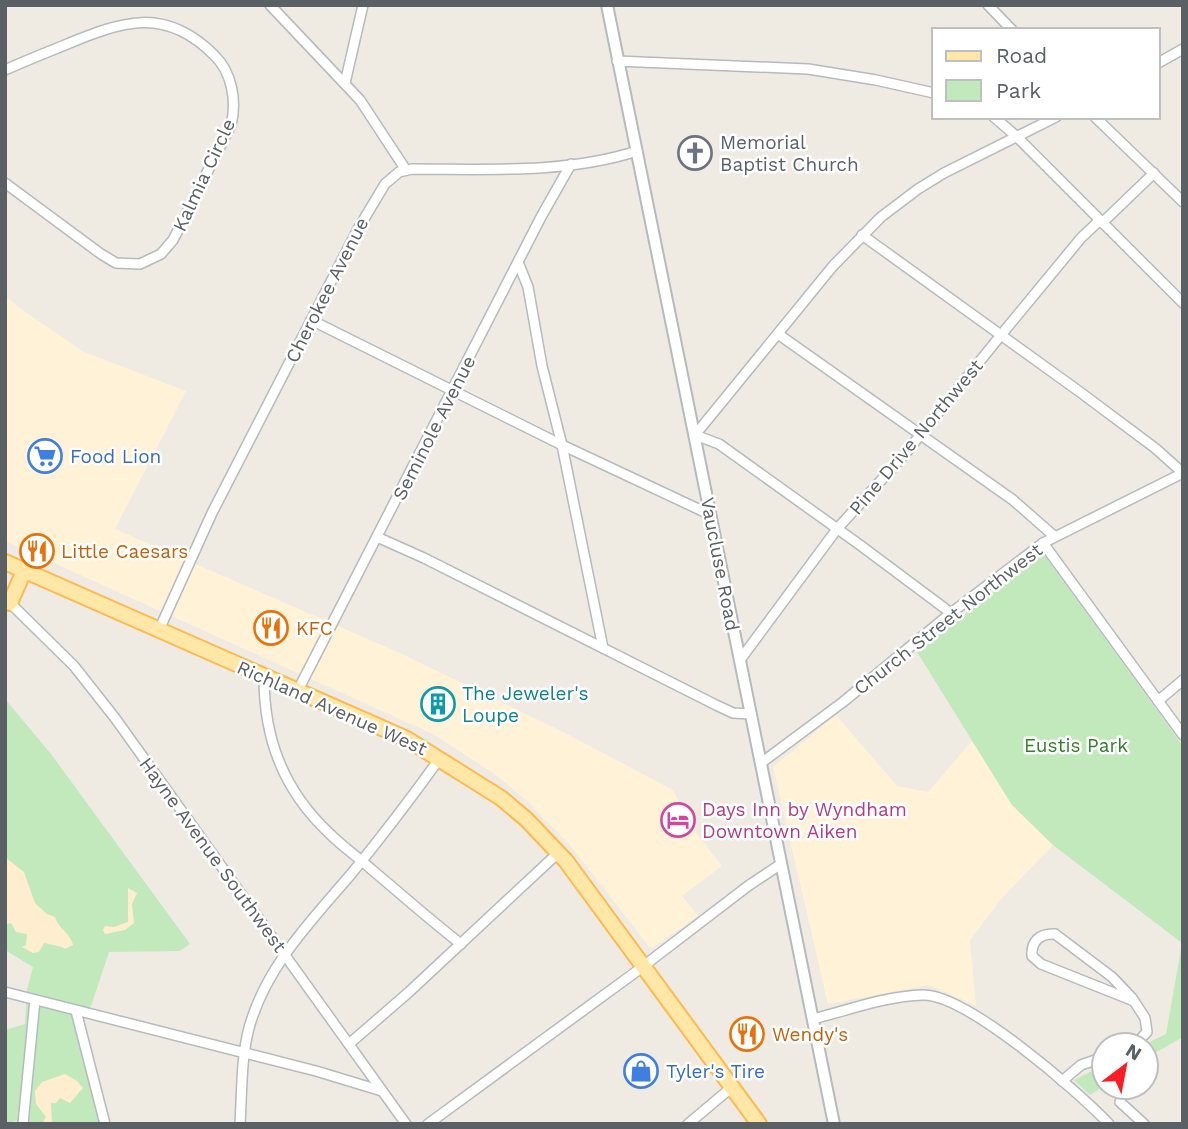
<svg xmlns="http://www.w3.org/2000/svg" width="1188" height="1129" viewBox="0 0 1188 1129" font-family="'Work Sans',sans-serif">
<rect width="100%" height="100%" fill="#efebe2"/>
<g fill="#fff2d7">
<path d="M5,296L21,309L84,352L186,391L115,529L400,653L565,733L673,790L693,829L722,866L682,896L698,916L651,949L571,846L527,801L496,775L435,735L5,541Z"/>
<path d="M836,715L897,786L928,792L972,741L1012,805L1053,845L1002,898L970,940L976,1006L929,985L828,1004L773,767Z"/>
</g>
<g fill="#c1e9bc">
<path d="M1043,553L1183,746V1037L1146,1058V1045H1143L1166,1034L1182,943L1053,845L1012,805L917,652Z"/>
<path d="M5,699L51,754L190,944L180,951L109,952L91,1006L76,1018L100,1124H30L15,1121L5,1124V1030L25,1024L27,990L33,967L5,950Z"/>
<path d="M1104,1065V1086L1090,1095L1074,1080Z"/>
</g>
<g fill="#feeecf">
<path d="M5,857L24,872L35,903L47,914L55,917C59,930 70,932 73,945L65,949L62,947L44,943L39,952L33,953L22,947L26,945L27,934L16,932L11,923L5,925Z"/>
<path d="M128,888L137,893L132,904L134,923L125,930L105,934L103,930L105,926L114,927L128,922Z"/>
<path d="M65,1074L77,1081L83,1088L70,1103L60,1098L56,1103H51L52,1124H42L46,1117L36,1104L35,1091L42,1082Z"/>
</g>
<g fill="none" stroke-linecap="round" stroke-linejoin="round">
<g stroke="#b5babe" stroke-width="12">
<g id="minor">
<path d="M270,5L360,100L406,170"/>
<path d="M988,5L1012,30"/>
<path d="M617,61L808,69L876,80L934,93"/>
<path d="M1158,63L1183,49"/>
<path d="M5,70C25,61 45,53 65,45C121,22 164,5 214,55C232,72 237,101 231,125L173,240L161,254L140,264L116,263L101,254L5,183"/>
<path d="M345,83L363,5"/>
<path d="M994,117L1016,136L1183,303"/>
<path d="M1095,117L1183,202"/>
<path d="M1102,223L1154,173"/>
<path d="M862,235L1080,392L1155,448L1183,473"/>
<path d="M518,262L528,287L542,366L562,445L603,648"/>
<path d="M311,320L562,445L711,515"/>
<path d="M778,334L1013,500L1054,536"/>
<path d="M377,537L424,558L716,705L733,713L751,714"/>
<path d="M1043,543L1183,735"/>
<path d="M7,600L74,666L115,718L406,1124"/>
<path d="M951,613L860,545L719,444L695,435L833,266L881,217L918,189L944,173L1056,117"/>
<path d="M159,630L212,513L358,229L385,184L399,172L412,169C485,169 566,174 637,151"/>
<path d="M740,660L837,529L905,454L1001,335L1081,238L1099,221"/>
<path d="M264,677C264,740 284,791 330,834C343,847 358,857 371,869C401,894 430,920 461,944"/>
<path d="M297,692L541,217L571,164"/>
<path d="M1158,701L1183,680"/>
<path d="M761,763L843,702L951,613L1043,543L1183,473"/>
<path d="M5,992L316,1071L382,1091"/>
<path d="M1134,1001L1041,964L1032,956C1031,941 1040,933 1055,934L1112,977L1132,998L1134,1001L1145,1018L1147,1032L1135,1045"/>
<path d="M76,1011L105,1124"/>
<path d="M813,1019C849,1010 886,996 923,995C966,994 1078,1091 1109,1124"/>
<path d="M349,1044L409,992L558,853"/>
<path d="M1062,1081L1081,1065L1104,1057"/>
<path d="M1120,1102L1144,1124"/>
<path d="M23,1124L35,1000"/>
<path d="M240,1124C242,1092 241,1058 249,1028C266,966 312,920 352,873C383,835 412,797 440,758"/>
<path d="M428,1124L637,971L748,886L781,864"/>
<path d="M688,1124L732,1087"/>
</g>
</g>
<g stroke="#b5babe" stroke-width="14">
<path id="tertiary" d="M607,5L834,1124"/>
</g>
<g stroke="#feb94c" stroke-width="18">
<g id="primary">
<path d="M5,562L407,739L501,798L526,819L566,861L759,1124"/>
<path d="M5,600L10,603L24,571"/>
</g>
</g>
<use href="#minor" stroke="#fff" stroke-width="9"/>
<use href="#tertiary" stroke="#fff" stroke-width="10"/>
<use href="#primary" stroke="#ffe7a7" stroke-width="14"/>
</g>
<defs>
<g id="church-ring" transform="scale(1.75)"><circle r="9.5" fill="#fff" stroke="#6b7280" stroke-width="1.5"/><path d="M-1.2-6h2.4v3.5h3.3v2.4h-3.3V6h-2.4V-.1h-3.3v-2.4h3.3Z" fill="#6b7280"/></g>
<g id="supermarket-ring" transform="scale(1.75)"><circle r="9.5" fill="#fff" stroke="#3f7fe0" stroke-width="1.5"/><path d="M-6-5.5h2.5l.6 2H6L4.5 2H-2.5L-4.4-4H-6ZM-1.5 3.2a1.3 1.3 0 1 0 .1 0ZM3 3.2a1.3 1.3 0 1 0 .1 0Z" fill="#3f7fe0"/></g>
<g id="restaurant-ring" transform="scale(1.75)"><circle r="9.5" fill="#fff" stroke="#e8710a" stroke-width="1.5"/><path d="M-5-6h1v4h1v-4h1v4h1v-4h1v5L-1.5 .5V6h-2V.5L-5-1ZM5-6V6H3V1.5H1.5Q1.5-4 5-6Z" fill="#e8710a"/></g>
<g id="building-ring" transform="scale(1.75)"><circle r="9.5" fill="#fff" stroke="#0f9aa8" stroke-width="1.5"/><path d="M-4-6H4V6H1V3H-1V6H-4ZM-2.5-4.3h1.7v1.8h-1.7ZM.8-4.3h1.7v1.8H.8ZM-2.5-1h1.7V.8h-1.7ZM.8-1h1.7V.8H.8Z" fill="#0f9aa8"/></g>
<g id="hotel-ring" transform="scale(1.75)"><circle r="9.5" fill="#fff" stroke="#d1479c" stroke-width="1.5"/><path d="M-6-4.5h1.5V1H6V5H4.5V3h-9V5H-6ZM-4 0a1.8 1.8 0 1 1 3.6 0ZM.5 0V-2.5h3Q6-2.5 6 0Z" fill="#d1479c"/></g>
<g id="shop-ring" transform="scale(1.75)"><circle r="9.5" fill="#fff" stroke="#3f7fe0" stroke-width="1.5"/><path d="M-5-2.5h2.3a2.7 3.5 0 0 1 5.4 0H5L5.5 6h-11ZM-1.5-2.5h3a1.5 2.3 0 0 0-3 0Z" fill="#3f7fe0"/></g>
</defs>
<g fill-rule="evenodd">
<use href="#church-ring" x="695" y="153"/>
<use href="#supermarket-ring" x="45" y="456"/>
<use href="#restaurant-ring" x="37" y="551"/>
<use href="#restaurant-ring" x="271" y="628"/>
<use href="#building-ring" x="438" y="704"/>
<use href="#hotel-ring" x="678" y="820"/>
<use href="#restaurant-ring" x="747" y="1034"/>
<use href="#shop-ring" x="641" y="1071"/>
</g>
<g text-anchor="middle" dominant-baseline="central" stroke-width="5" stroke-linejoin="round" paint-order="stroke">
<g font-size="19" fill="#5b616d" stroke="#fff" text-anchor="start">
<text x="720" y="142">Memorial<tspan x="720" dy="22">Baptist Church</tspan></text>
</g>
<g font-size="19" fill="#5b6065" stroke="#fff">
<text transform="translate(204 175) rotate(-65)">Kalmia Circle</text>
<text transform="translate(327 290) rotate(-63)">Cherokee Avenue</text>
<text transform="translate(434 428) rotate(-63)">Seminole Avenue</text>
<text transform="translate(916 437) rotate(-50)">Pine Drive Northwest</text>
<text transform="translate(720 564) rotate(79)">Vaucluse Road</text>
<text transform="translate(948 619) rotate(-38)">Church Street Northwest</text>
<text transform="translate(332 708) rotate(24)">Richland Avenue West</text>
<text transform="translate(213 855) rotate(54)">Hayne Avenue Southwest</text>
</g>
<g font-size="19" fill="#366cbe" stroke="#fff" text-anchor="start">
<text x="70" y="456">Food Lion</text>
<text x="666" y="1071">Tyler's Tire</text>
</g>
<g font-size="19" fill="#c56008" stroke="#fff" text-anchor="start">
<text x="61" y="551">Little Caesars</text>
<text x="296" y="628">KFC</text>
<text x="772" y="1034">Wendy's</text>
</g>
<g font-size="19" fill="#0d838f" stroke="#fff" text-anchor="start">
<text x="462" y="693">The Jeweler's<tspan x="462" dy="22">Loupe</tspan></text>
</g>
<g font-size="19" fill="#31822c" stroke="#fff">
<text x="1076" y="745">Eustis Park</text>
</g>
<g font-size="19" fill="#b23c85" stroke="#fff" text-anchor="start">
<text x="702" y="809">Days Inn by Wyndham<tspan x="702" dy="22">Downtown Aiken</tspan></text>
</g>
</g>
<rect width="1188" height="1129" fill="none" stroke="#5b6065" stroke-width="14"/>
<rect x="932" y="28" width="228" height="91" fill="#ffffff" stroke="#bdbfc1" stroke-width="2"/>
<rect x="946" y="51" width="35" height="10" fill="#ffe7a7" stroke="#bdbfc1" stroke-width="2"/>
<text x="996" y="63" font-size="21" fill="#5b6065">Road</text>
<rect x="946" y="80" width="35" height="21" fill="#c1e9bc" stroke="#bdbfc1" stroke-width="2"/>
<text x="996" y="98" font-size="21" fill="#5b6065">Park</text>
<g transform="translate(1125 1066) rotate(32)"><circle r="33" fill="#ffffff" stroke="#bdbfc1" stroke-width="2"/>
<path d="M0-5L12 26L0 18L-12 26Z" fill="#f91e24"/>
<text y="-10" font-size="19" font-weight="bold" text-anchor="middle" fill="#5b6065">N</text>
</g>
</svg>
